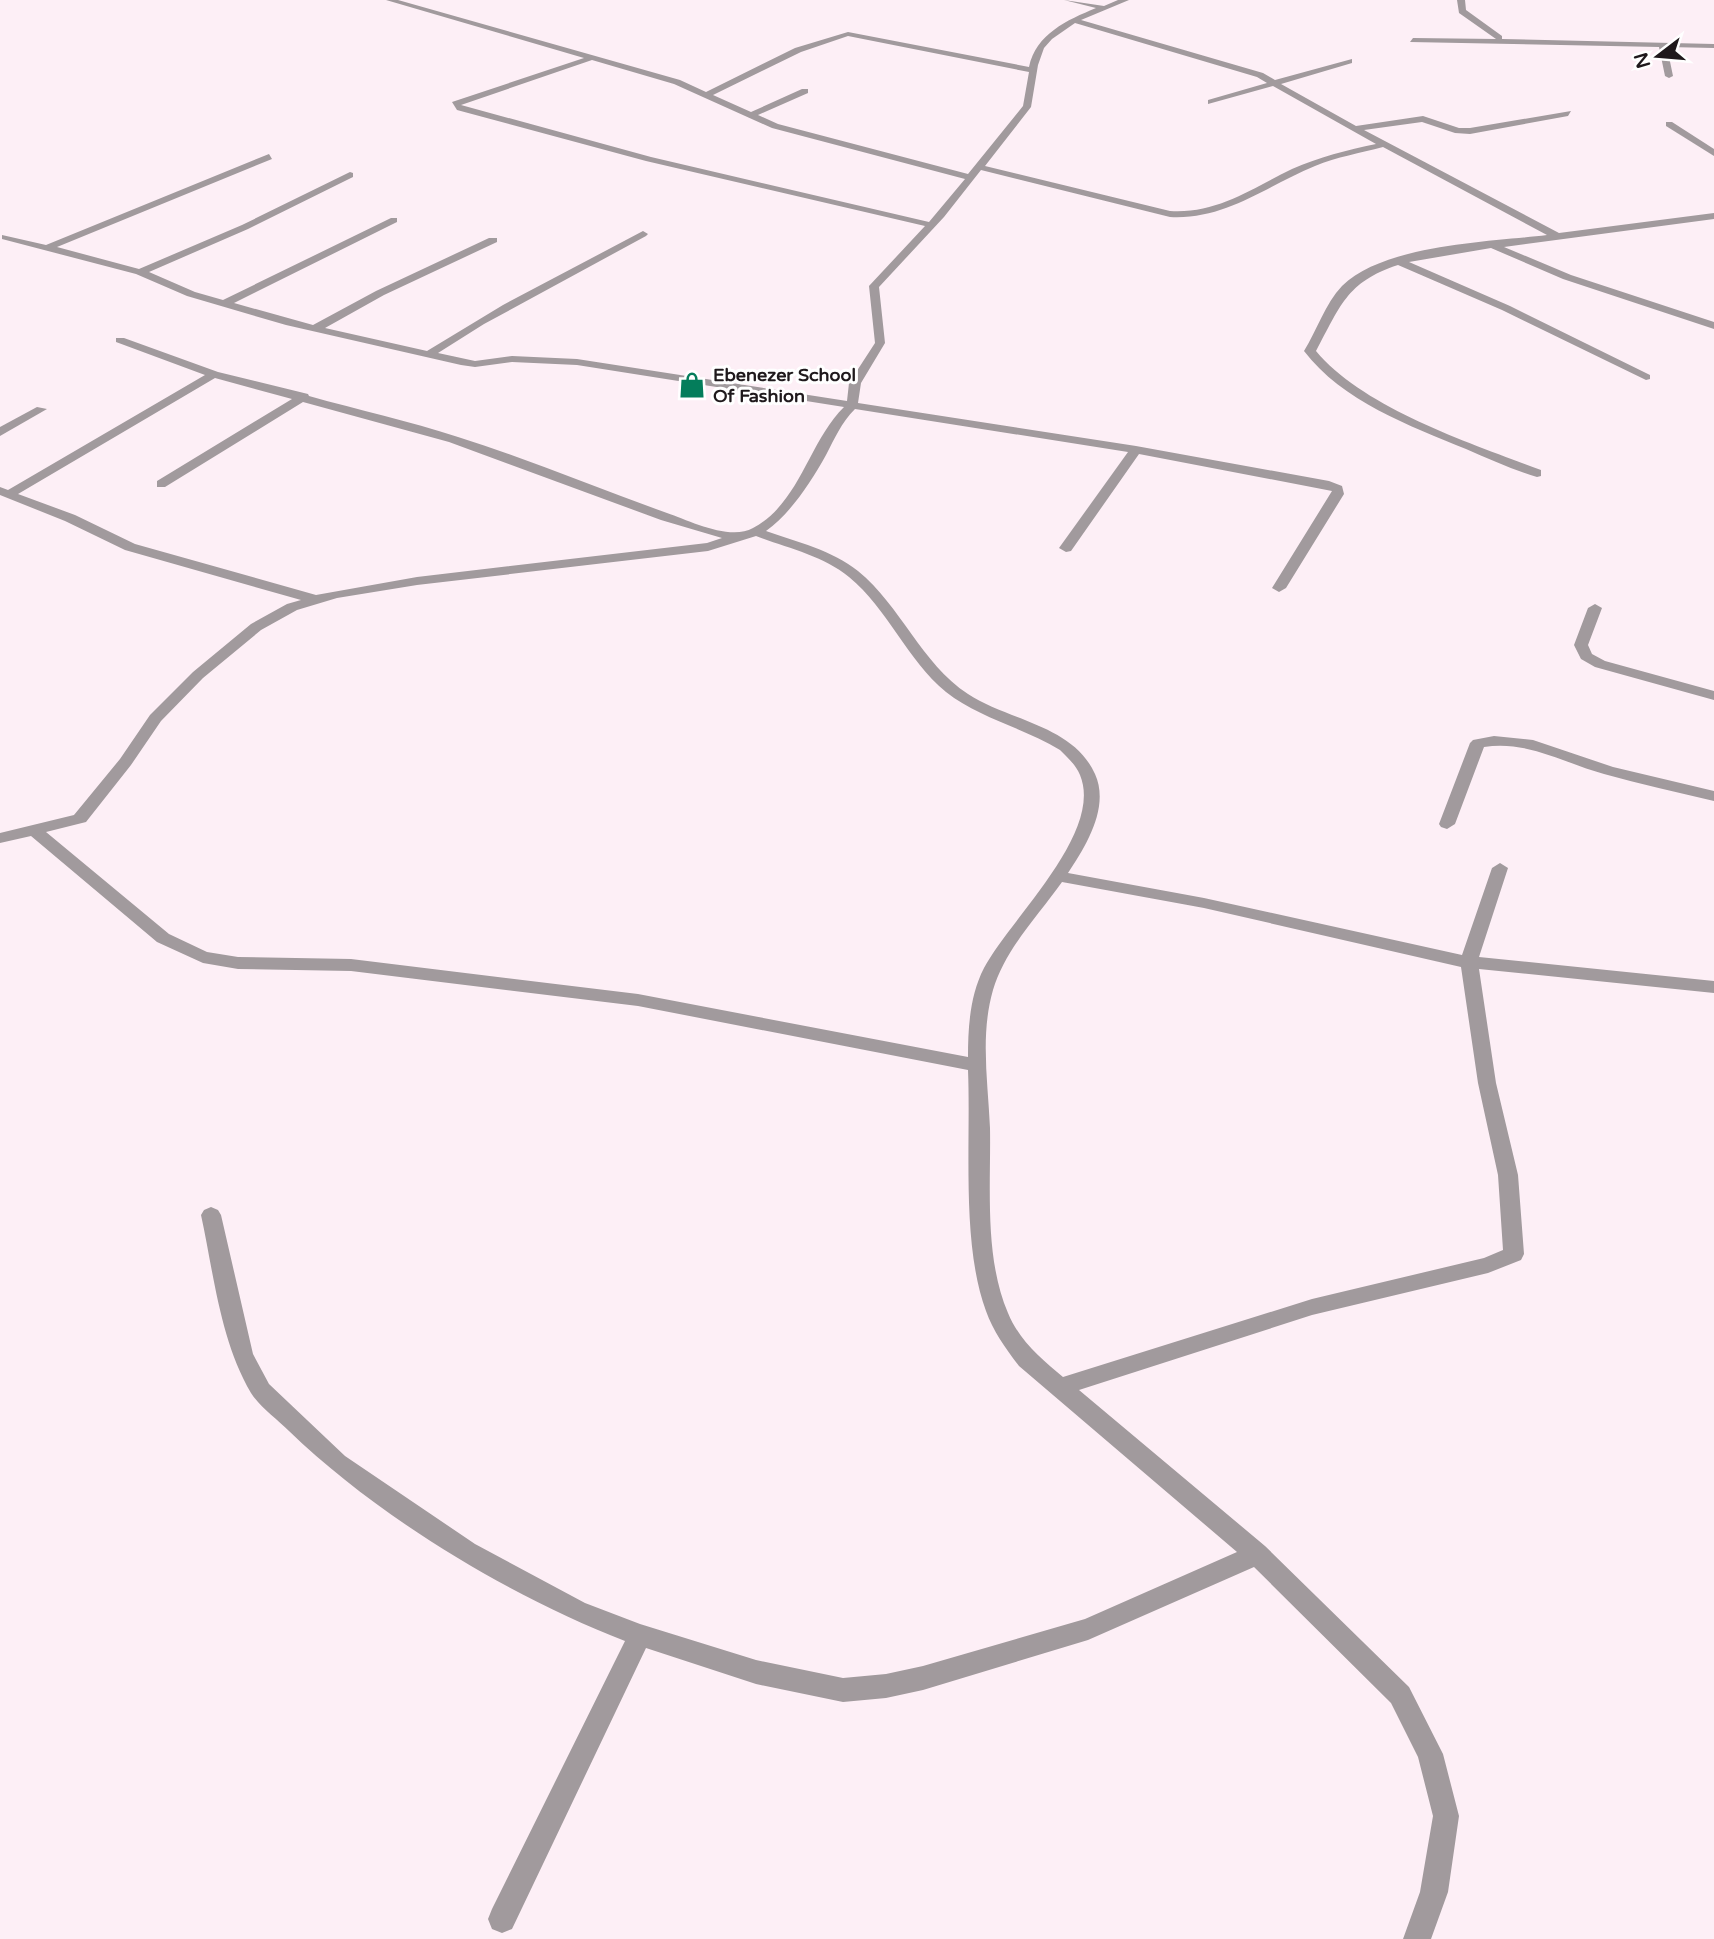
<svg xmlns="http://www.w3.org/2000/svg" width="1714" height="1939" viewBox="0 0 1714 1939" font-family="'Varela Round',sans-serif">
<rect width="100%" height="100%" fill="#fdeff6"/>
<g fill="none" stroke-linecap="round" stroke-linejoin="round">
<g fill="#a19a9d" fill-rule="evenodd">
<path d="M386,0H398L680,80L706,92L795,48L848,32L1029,67C1036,34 1067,20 1096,8L1064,0L1104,6L1118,0H1129L1081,20L1263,73L1275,80L1352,59V63L1281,84L1356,126L1423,116L1459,128H1470L1571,111L1568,116L1470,134L1455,133L1422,122L1364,130L1559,233L1714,213V219L1504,247L1571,275L1714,322V329L1563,279L1491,248L1409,262L1510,306L1650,375V379L1646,380L1502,310L1398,265C1346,282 1340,307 1316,351C1363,408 1472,444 1541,470V476L1537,477C1513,470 1489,459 1466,449C1410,426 1342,401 1304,351C1317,330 1325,304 1342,286C1385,244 1490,242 1547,235L1383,147C1360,153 1337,157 1315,166C1266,186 1226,220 1170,217L981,170L944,217L879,287L885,343L861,383L858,403L1136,446L1329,481L1342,486L1344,494L1286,588L1279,592L1272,588L1332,491L1139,454L1071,551L1066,552L1059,548L1128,452L855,409C841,423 835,438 826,455C811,482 791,513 766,531C797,542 832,550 858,571C901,606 921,663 968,694C1009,721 1073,725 1095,774C1110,807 1086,846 1068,873L1204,898L1462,955L1492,868L1500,863L1508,868L1479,957L1714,981V993L1479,969L1496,1083L1518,1175L1524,1254L1521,1260L1488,1273L1312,1315L1079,1390L1265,1546L1409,1687L1443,1754L1459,1816L1448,1892L1431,1939H1403L1420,1892L1433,1816L1418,1757L1391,1703L1254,1567L1088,1640L923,1690L886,1698L843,1702L756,1684L646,1648L512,1929L502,1933L492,1929L488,1919L492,1909L625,1641C509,1596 378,1517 289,1431C277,1419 260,1407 251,1393C220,1340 214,1275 201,1215L204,1210L211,1207L218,1210L221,1215L253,1354L269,1384L345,1456L475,1544L585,1603L640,1624L756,1660L843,1678L886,1674L923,1666L1085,1619L1237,1552L1019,1366C1006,1349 993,1331 986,1311C961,1244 971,1142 968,1070L638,1006L351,971L238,969L203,963L157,942L31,836L0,843V833L74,815L120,759L150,715L193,672L251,624L287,604L301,600L125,550L65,521L0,495V487L8,490L205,375L116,342V338H124L218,372L308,394L309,396C359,410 409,421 458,437C528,459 597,488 667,513C690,521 730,541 753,528C800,503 808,443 844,407L577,365L512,362L475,367L461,365L286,325L187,296L136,274L2,239V235L46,245L269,154L272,159L57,247L139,269L242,225L350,172L353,173V177L248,229L149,272L195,292L223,300L391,218H397V222L234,303L313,325L376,291L489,238H497V242L384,295L325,328L427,351L503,305L643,231L648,234L646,236L484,324L438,353L475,361L512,356L577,359L847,401L849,383L875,343L869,286L925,226L646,161L457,110L452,102L584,58ZM1075,23L1257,77L1267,83L1208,100V104L1273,86L1376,144C1347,150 1319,157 1292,169C1251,189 1217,214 1170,211L985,166L1031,107L1038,65L1044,48L1052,39ZM848,36L1029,72L1023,106L968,174L778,124L758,115L808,93V89H802L751,112L713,95L801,52ZM592,60L674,84L772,128L965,179L929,222L651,157L461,105ZM215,378L292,399L157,481V487H165L303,402L449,442L661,520L722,538L707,543L417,577L316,595L135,544L75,515L18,494ZM756,536C787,548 822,555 849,577C888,609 907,660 946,692C979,718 1024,728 1060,750C1068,758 1076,765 1080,775C1104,833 1010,919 984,968C970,995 968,1027 968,1057L638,994L351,959L238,957L207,952L169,934L46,832L86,822L131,765L161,721L203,678L261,630L297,610L337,598L417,585L708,551ZM1062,882L1204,908L1461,967L1478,1083L1498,1175L1503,1250L1484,1258L1312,1299L1063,1377C1041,1359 1019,1340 1008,1313C984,1257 991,1187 990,1128C988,1082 980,1035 993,990C1005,949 1038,916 1062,882Z"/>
<path d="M1457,0H1465L1466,10L1502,36V39L1714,44V48L1667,47L1673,76L1669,78L1665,76L1659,47L1410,42L1413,38L1496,39L1459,13Z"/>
<path d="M1666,122H1672L1714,149V156L1666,126Z"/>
<path d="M37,407L47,409L0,436V427Z"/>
<path d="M1595,604L1602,608L1588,645L1592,654L1605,661L1714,691V700L1595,667L1581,659L1574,645L1588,608Z"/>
<path d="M1494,736L1533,740L1613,767L1714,791V801C1677,792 1640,784 1604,774C1564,763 1527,740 1484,747L1455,824L1447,829L1441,827L1439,824L1470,743L1473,740Z"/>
</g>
</g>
<defs>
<g id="shop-bare" transform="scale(2.1)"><path d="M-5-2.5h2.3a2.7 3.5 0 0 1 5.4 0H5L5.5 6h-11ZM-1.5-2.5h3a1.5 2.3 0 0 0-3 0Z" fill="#047d5b" stroke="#fff" stroke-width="2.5" paint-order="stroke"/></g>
</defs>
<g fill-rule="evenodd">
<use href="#shop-bare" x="692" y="385"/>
</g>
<g text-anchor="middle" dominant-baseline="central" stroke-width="6" stroke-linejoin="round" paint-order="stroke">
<g font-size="18" font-weight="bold" fill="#1f191c" stroke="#fff" text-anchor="start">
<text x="713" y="375">Ebenezer School<tspan x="713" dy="21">Of Fashion</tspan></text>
</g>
</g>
<g transform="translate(1658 56) rotate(254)" stroke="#ffffff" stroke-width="5" paint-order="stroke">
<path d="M0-5L12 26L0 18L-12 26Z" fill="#1f191c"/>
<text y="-10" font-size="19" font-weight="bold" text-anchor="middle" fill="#1f191c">N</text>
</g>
</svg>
